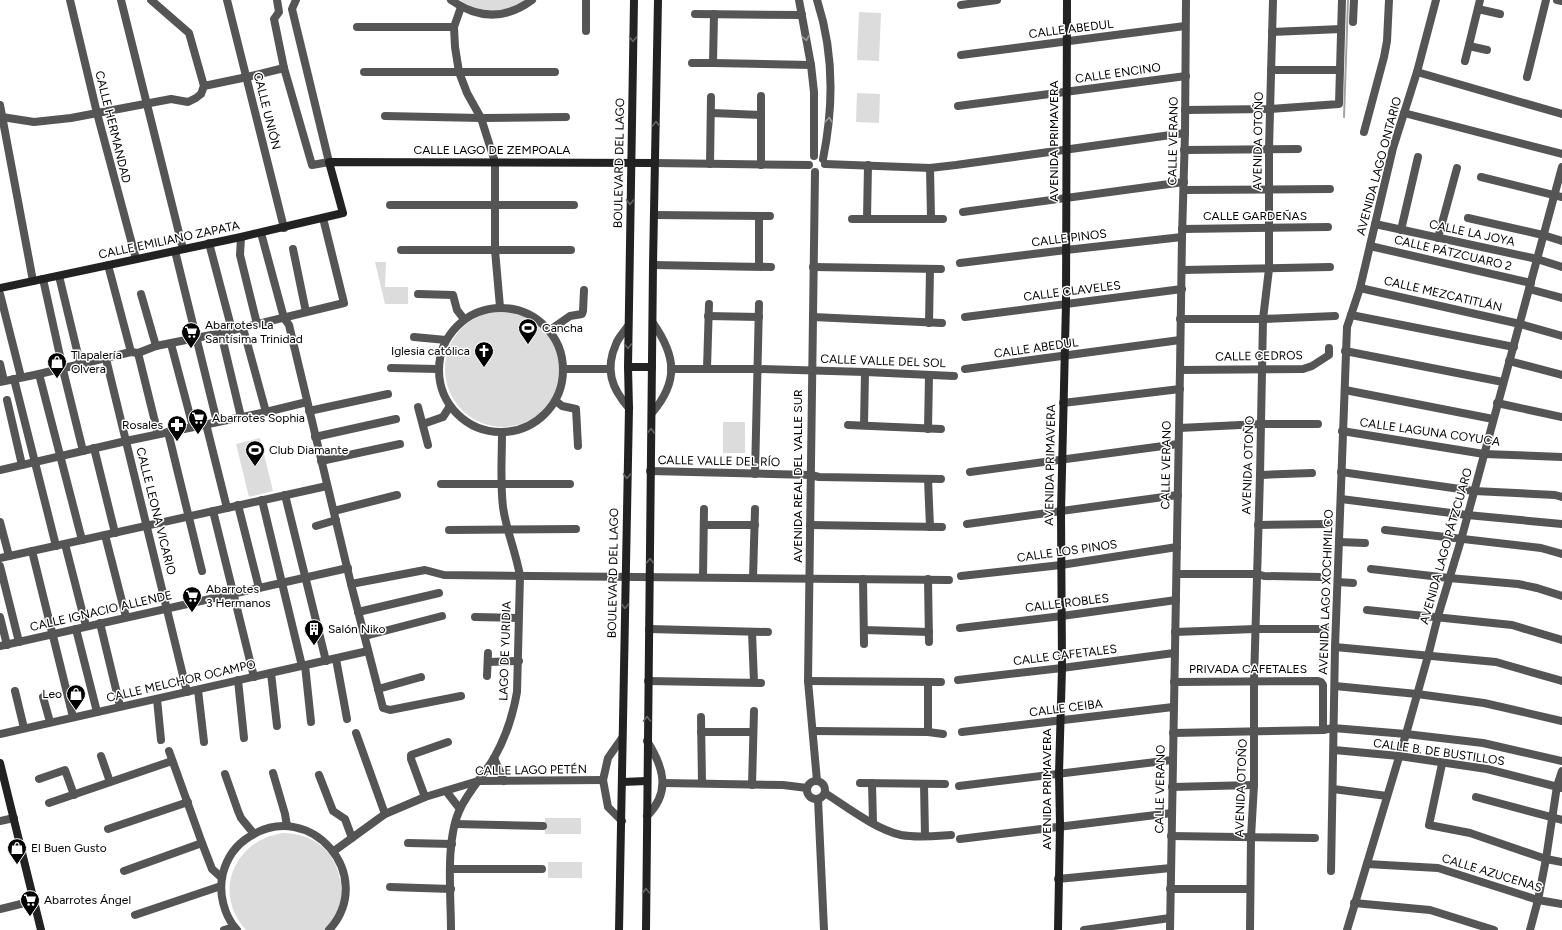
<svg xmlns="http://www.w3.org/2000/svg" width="1562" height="930" viewBox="0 0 1562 930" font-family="Figtree,sans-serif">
<rect width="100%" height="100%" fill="#fff"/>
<g fill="#dcdcdc">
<path d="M460,0H527C504,12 482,17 460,0Z"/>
<path d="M859,12L881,13L879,61L857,60Z"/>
<path d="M857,93L880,94L879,123L856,122Z"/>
<path d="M375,262H386L385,287H408V304H385Z"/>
<circle cx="503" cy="369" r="58"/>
<path d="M745,422V453H723V422Z"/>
<path d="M260,438L273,491L249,497L236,444Z"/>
<rect x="545" y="818" width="36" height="16"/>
<path d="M283,833C313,834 334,849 340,879C342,887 343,895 341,903C338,912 330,922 325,930H246C212,893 234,840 283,833Z"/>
<rect x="548" y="862" width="34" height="16"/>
</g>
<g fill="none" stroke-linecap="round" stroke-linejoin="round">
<path stroke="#a3a3a3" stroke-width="2" d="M1344,117L1348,0"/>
<g stroke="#555" stroke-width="8">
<path d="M70,0L97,113L136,259"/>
<path d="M121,0L183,249"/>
<path d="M151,0L189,33L204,86"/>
<path d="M227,0L284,228"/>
<path d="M277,0L279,12L274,19L284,68L312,165L329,162L292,9L296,0"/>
<path d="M451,0C478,19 505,20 532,0"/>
<path d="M799,0L811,65L814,92V156"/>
<path d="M817,0C834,52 834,105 823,159"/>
<path d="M1557,0L1562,1"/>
<path d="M961,5L997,0"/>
<path d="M461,7L454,27L455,47L459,72L467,93L481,118L495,162V250L500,307"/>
<path d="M1478,9L1500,14"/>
<path d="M695,14L802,15"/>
<path d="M1353,22L1354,0"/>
<path d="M357,27H454"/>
<path d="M586,31V0"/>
<path d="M1272,32L1341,29"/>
<path d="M1469,46L1487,50"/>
<path d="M961,55L1185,26"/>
<path d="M1465,61L1480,0"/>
<path d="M692,63H713L811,65"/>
<path d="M713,63L714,14"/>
<path d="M1271,70H1339"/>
<path d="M364,72H555"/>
<path d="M1417,72L1562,114"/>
<path d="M1527,77L1546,0"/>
<path d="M761,96V165"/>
<path d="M0,105L33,281"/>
<path d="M958,106L1186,76"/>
<path d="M1185,110L1270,109L1339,104L1342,0"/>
<path d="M712,113L761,115"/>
<path d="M1404,113L1562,154"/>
<path d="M385,116L481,118L566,117"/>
<path d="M2,117L34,122L71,118L171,99L188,102L196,98L201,94L204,86L247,77L284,68"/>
<path d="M1364,132L1384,57L1387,41L1389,0"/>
<path d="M1184,150L1298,149"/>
<path d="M655,163L809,165"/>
<path d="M710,164L711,97"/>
<path d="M825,164L930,168L956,165L1185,133"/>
<path d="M930,168L931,218"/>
<path d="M815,172L808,681L817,781"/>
<path d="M1481,177L1562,197"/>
<path d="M1184,190L1330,189"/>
<path d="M390,205H574"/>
<path d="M963,212L1184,182"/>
<path d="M654,215L770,216"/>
<path d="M867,218L868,165"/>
<path d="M1468,218L1543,235L1562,241"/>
<path d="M852,219H943"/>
<path d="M1375,224L1537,259L1562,267"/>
<path d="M1182,229L1328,227"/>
<path d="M1401,230L1418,157"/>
<path d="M261,233L284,318L289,325L351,584L383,708L390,710L461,696"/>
<path d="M241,237L240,255L257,324"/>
<path d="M1438,238L1457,168"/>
<path d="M209,243L232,330"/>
<path d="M1370,246L1531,283"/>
<path d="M293,249L306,312"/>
<path d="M401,250H571"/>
<path d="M175,251L217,422"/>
<path d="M960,263L1066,250L1182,237"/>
<path d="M108,265L131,352"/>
<path d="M653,265L771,267"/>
<path d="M759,266V216"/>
<path d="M813,267L941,269"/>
<path d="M1182,270L1330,267"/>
<path d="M59,276L80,363"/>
<path d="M43,279L64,374L83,451"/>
<path d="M1360,288L1520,324L1562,336"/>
<path d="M1529,289L1562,298"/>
<path d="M0,294L21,377"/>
<path d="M141,294L156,346"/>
<path d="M418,294L453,295L457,310L464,319"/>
<circle cx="501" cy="370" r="62"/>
<path d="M1351,315L1514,347"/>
<path d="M708,316L759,317"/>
<path d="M813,317L942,323"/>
<path d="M965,317L1182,289"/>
<path d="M1180,319H1263L1335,316"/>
<path d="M929,323L930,269"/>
<path d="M628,326C624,332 618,338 616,344C605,369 611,388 629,408"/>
<path d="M243,328L266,412"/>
<path d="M550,330L570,316L582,314L583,311L584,290"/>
<path d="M221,333L241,417"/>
<path d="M414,337L446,340"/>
<path d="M171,344L193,427"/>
<path d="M1345,351L1503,382"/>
<path d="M138,353L158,434"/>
<path d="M106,359L187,692"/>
<path d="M1509,361L1562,375"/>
<path d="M0,364L4,381"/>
<path d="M391,368L438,369"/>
<path d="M707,368L709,304"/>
<path d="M564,369H610"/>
<path d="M671,369H758L865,372L954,376"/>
<path d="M965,369L1180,340"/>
<path d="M1180,370L1303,369L1312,366L1329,355V348"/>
<path d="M39,374L82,540"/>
<path d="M14,379L56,546"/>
<path d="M0,382L39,374L131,352L138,353L156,346L221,333L344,303L323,218"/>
<path d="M1345,390L1493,419"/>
<path d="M7,400L22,465"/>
<path d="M556,401L562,406L576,409L578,446"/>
<path d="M1063,403L1180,389"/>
<path d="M1497,403L1562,417"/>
<path d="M418,407L428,445"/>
<path d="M309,411L388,394"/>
<path d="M652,413C679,381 676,356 653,323"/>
<path d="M206,424L227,508"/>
<path d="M423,424L443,417L450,406"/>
<path d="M848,425L941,429"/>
<path d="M864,425L865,372"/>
<path d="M1179,428L1261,424H1318"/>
<path d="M928,429L929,375"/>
<path d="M1342,431L1484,454L1562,457"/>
<path d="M168,432L202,571"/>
<path d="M315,437L396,419"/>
<path d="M94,448L115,533"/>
<path d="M321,461L400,444"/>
<path d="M0,470L126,441L266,412L307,402"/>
<path d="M650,471L811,475L819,477L941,479"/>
<path d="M970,472L1178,444"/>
<path d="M1341,472L1474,491L1555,495L1562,497"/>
<path d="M755,474L759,304"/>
<path d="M1260,475L1312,473"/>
<path d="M928,479L930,527"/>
<path d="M441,484H570"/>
<path d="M285,495L326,661"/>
<path d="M1341,499L1467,515L1562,524"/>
<path d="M262,500L302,666"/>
<path d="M238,505L259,588"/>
<path d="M213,511L254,677"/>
<path d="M334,511L397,495"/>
<path d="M0,522L9,556"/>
<path d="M967,524L1178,495"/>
<path d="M704,525H755"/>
<path d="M810,525L942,527"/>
<path d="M1258,525L1328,524"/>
<path d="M316,526L336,520"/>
<path d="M449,530L576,529"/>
<path d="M1385,530L1541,548L1562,554"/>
<path d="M105,535L126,617"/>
<path d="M1339,542L1365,543"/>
<path d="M65,544L86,626"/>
<path d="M32,551L73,717"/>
<path d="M0,558L327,486"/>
<path d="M0,566L19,642"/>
<path d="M1371,569L1449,578L1518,584L1537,588L1562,596"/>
<path d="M1177,574H1257L1264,576L1322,577"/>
<path d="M961,576L1061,565L1177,547"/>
<path d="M703,577L704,509"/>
<path d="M753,578L755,509"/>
<path d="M863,579L864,644"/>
<path d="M928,579L929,642"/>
<path d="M1338,582L1353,583"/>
<path d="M351,584L425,570L444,575L949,580"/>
<path d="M1367,610L1512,625L1562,640"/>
<path d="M358,612L439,593"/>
<path d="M0,617L7,645"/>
<path d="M475,617L518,618"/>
<path d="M100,623L120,706"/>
<path d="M960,628L1062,616L1176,600"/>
<path d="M76,629L97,712"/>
<path d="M649,629L768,632"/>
<path d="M864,630L929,632"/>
<path d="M752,632L754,682"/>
<path d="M1175,632L1255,629H1325"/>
<path d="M365,636L442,616"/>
<path d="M0,646L348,568"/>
<path d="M1335,647L1496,662L1562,681"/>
<path d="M336,659L347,719"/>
<path d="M488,662L519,661"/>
<path d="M305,665L311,722"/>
<path d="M271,673L277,726"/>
<path d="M487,676L488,653"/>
<path d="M238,680L244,738"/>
<path d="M958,680L1062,668L1174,653"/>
<path d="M648,681L761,683"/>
<path d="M808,681L941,682"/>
<path d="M1174,682L1318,681L1321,682L1323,685V730"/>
<path d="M1335,686L1417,694L1484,703L1562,721"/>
<path d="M378,689L421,677"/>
<path d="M198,690L204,742"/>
<path d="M15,691L24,728"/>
<path d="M43,697L50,722"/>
<path d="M157,699L161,740"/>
<path d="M701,717L702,783"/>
<path d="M813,731L928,732L943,734"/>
<path d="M701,732H753"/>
<path d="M928,732V682"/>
<path d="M962,732L1173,707"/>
<path d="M356,733L385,814"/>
<path d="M1173,733L1323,730L1333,728L1406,734L1483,743L1562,761"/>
<path d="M0,734L368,651"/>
<path d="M1334,750L1399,756L1487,769L1562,788"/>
<path d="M169,751L202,843L212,869L222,878"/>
<path d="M101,756L110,782"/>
<path d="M494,758L504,781"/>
<path d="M1442,764L1429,825L1470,833L1546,859L1562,862"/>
<path d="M273,773L285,814L287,826"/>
<path d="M225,774L238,811L241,818L254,834"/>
<path d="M319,775L333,811L345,819L352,838"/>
<path d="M39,779L65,770L74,795"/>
<circle cx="816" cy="790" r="9"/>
<path d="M663,783L783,785L807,788"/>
<path d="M860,783L945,784"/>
<path d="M872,783L873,823"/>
<path d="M924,784L925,836"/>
<path d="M752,785L754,711"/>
<path d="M959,786L1172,760"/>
<path d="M1172,787L1254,785"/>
<path d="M1333,789L1387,796"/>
<path d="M446,791L460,809"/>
<path d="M825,793C847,807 875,829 901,835C917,838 935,836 951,835"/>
<path d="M425,797L411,759V755L448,742"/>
<path d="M1476,797L1562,820"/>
<path d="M818,799L824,930"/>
<path d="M49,803L172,761"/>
<path d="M647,816C671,792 664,768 647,741"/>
<path d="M0,821L14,818"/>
<path d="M622,821L608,807L603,780L608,758L622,738"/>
<path d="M455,824L543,826"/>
<path d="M108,829L188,802"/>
<path d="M1171,836L1315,838"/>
<path d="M960,839L1172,813"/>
<path d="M408,843L452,844"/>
<path d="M334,851L385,814L425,797L478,781L603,780"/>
<path d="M1367,864L1438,868L1538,900L1562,904"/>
<path d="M450,869H542"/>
<path d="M124,871L202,843"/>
<path d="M1331,871L1335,647L1347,327L1360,288L1393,148L1417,72L1436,0"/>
<path d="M1058,879L1171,868"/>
<path d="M390,887L451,889"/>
<path d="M1170,889H1250"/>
<path d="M1354,903L1430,910L1494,930"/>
<path d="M0,909L33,901"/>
<path d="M135,915L221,886"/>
<path d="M224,930L234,927"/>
<path d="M237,930C224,916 218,892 223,873C227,858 236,845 249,837C310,797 378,876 329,930"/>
<path d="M451,930C451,895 445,840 460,809C469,790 484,775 494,758C506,737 513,715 517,692L520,576C516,552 506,530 503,507C500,482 502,457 502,432"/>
<path d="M1084,930L1170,918"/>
<path d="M1170,930L1180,370L1182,237L1185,133L1186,0"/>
<path d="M1250,930L1251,837L1254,785V681L1260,475L1263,319L1269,269V149L1273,0"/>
<path d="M1347,930L1406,734L1428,656L1438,616L1461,540L1562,167"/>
<path d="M1530,930L1538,900L1546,859L1557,786L1562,771"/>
</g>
<g stroke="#222" stroke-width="8">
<path d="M0,288L241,237L343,213L329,162L655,163"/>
<path d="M628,367H652"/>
<path d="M0,763L41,930"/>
<path d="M622,782L647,781"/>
<path d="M619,930L629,408L628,367L634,0"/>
<path d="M646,930L653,265L658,0"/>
<path d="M1058,930L1060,825L1059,773L1062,668L1061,512L1066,303L1067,0"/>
</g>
</g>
<defs><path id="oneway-chevron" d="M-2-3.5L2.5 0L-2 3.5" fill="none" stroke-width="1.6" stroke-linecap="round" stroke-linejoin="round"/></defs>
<g stroke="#999">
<use href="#oneway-chevron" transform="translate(806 38) rotate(78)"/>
<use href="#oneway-chevron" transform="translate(829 120) rotate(-85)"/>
</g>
<g stroke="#646464">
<use href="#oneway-chevron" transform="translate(633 39) rotate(91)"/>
<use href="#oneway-chevron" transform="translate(656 124) rotate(-89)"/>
<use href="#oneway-chevron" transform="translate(630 202) rotate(91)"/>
<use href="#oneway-chevron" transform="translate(628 346) rotate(91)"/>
<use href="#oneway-chevron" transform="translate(651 431) rotate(-89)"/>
<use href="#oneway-chevron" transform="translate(627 476) rotate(91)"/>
<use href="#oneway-chevron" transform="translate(650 561) rotate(-90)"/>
<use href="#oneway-chevron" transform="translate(625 606) rotate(91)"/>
<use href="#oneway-chevron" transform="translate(647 719) rotate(-90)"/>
<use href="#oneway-chevron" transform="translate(646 891) rotate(-90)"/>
</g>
<defs>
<g id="stadium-pin" transform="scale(1)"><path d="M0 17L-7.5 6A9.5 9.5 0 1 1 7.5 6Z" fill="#000" stroke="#fff"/><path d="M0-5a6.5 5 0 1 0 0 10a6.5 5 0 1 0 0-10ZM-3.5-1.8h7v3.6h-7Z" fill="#fff"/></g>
<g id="supermarket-pin" transform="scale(1)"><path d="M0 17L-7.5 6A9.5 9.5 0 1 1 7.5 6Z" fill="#000" stroke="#fff"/><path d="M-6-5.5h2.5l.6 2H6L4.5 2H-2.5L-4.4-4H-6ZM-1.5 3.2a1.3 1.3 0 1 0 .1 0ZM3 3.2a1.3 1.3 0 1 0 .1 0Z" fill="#fff"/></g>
<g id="church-pin" transform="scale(1)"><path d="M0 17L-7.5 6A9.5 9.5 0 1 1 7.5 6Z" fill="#000" stroke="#fff"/><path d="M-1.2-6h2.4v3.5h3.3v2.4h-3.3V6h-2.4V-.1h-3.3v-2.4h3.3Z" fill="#fff"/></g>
<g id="shop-pin" transform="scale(1)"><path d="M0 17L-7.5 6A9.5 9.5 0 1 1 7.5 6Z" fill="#000" stroke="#fff"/><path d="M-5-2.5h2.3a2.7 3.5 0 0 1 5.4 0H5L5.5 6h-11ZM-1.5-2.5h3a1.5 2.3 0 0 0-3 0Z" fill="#fff"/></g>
<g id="pharmacy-pin" transform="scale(1)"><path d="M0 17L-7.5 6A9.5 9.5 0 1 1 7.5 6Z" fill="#000" stroke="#fff"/><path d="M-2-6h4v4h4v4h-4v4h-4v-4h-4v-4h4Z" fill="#fff"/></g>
<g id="building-pin" transform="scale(1)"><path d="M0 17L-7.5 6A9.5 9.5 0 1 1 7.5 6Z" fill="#000" stroke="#fff"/><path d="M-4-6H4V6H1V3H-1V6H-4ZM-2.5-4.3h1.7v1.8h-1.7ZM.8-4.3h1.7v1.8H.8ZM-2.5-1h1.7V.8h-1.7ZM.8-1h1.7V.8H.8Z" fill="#fff"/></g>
</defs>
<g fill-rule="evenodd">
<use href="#stadium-pin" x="528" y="328"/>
<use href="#supermarket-pin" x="191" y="332"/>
<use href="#church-pin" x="484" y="351"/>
<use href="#shop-pin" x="57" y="362"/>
<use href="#supermarket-pin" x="198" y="418"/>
<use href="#pharmacy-pin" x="177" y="425"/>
<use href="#stadium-pin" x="255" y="450"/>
<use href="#supermarket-pin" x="192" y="596"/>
<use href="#building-pin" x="314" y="629"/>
<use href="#shop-pin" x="76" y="694"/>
<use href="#shop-pin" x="17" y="848"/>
<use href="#supermarket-pin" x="30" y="900"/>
</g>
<g text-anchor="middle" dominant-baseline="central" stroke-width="3" stroke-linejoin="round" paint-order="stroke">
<g font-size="12" fill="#000" stroke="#fff">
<text transform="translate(1071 29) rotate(-7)">CALLE ABEDUL</text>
<text transform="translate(1118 73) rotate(-8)">CALLE ENCINO</text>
<text transform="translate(267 111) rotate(76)">CALLE UNIÓN</text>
<text transform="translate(113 127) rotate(76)">CALLE HERMANDAD</text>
<text transform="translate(1054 141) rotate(-90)">AVENIDA PRIMAVERA</text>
<text transform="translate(1173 141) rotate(-89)">CALLE VERANO</text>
<text transform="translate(1258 141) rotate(-89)">AVENIDA OTOÑO</text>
<text x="492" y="150">CALLE LAGO DE ZEMPOALA</text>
<text transform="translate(619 163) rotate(-89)">BOULEVARD DEL LAGO</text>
<text transform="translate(1379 166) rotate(-75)">AVENIDA LAGO ONTARIO</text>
<text x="1255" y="216">CALLE GARDEÑAS</text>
<text transform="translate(1472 233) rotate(12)">CALLE LA JOYA</text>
<text transform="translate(1069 238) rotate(-7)">CALLE PINOS</text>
<text transform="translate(169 240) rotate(-12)">CALLE EMILIANO ZAPATA</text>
<text transform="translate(1453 253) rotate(13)">CALLE PÁTZCUARO 2</text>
<text transform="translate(1072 291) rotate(-7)">CALLE CLAVELES</text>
<text transform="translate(1443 294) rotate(13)">CALLE MEZCATITLÁN</text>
<text transform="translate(1036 348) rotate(-8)">CALLE ABEDUL</text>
<text transform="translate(1259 356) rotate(-1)">CALLE CEDROS</text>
<text transform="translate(883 361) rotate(2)">CALLE VALLE DEL SOL</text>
<text transform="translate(1430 432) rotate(8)">CALLE LAGUNA COYUCA</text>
<text transform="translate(719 461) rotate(1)">CALLE VALLE DEL RÍO</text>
<text transform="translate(1050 465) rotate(-89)">AVENIDA PRIMAVERA</text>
<text transform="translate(1166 465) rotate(-89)">CALLE VERANO</text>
<text transform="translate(1248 465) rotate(-88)">AVENIDA OTOÑO</text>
<text transform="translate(798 476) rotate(-90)">AVENIDA REAL DEL VALLE SUR</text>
<text transform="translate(156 511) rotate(76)">CALLE LEONA VICARIO</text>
<text transform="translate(1446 546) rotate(-74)">AVENIDA LAGO PÁTZCUARO</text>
<text transform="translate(1067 551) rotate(-8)">CALLE LOS PINOS</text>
<text transform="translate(613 573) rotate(-89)">BOULEVARD DEL LAGO</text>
<text transform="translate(1326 592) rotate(-88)">AVENIDA LAGO XOCHIMILCO</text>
<text transform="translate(1067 603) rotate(-7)">CALLE ROBLES</text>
<text transform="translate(101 611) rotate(-13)">CALLE IGNACIO ALLENDE</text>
<text transform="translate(505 651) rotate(-88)">LAGO DE YURIDIA</text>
<text transform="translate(1065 655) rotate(-7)">CALLE CAFETALES</text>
<text x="1248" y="669">PRIVADA CAFETALES</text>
<text transform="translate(181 681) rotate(-13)">CALLE MELCHOR OCAMPO</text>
<text transform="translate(1066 708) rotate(-7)">CALLE CEIBA</text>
<text transform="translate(1439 752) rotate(8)">CALLE B. DE BUSTILLOS</text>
<text transform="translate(531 770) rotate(-1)">CALLE LAGO PETÉN</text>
<text transform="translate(1241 788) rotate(-88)">AVENIDA OTOÑO</text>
<text transform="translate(1047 789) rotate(-90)">AVENIDA PRIMAVERA</text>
<text transform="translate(1160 789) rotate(-89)">CALLE VERANO</text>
<text transform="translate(1492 873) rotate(17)">CALLE AZUCENAS</text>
</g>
<g font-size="12" fill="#000" stroke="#fff" text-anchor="start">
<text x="205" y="325">Abarrotes La<tspan x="205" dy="14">Santísima Trinidad</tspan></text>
<text x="542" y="328">Cancha</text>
<text x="470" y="351" text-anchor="end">Iglesia católica</text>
<text x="71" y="355">Tlapalería<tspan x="71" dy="14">Olvera</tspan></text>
<text x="212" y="418">Abarrotes Sophia</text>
<text x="163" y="425" text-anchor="end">Rosales</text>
<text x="269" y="450">Club Diamante</text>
<text x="206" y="589">Abarrotes<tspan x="206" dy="14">3 Hermanos</tspan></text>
<text x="328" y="629">Salón Niko</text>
<text x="62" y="694" text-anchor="end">Leo</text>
<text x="31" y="848">El Buen Gusto</text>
<text x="44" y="900">Abarrotes Ángel</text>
</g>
</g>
</svg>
